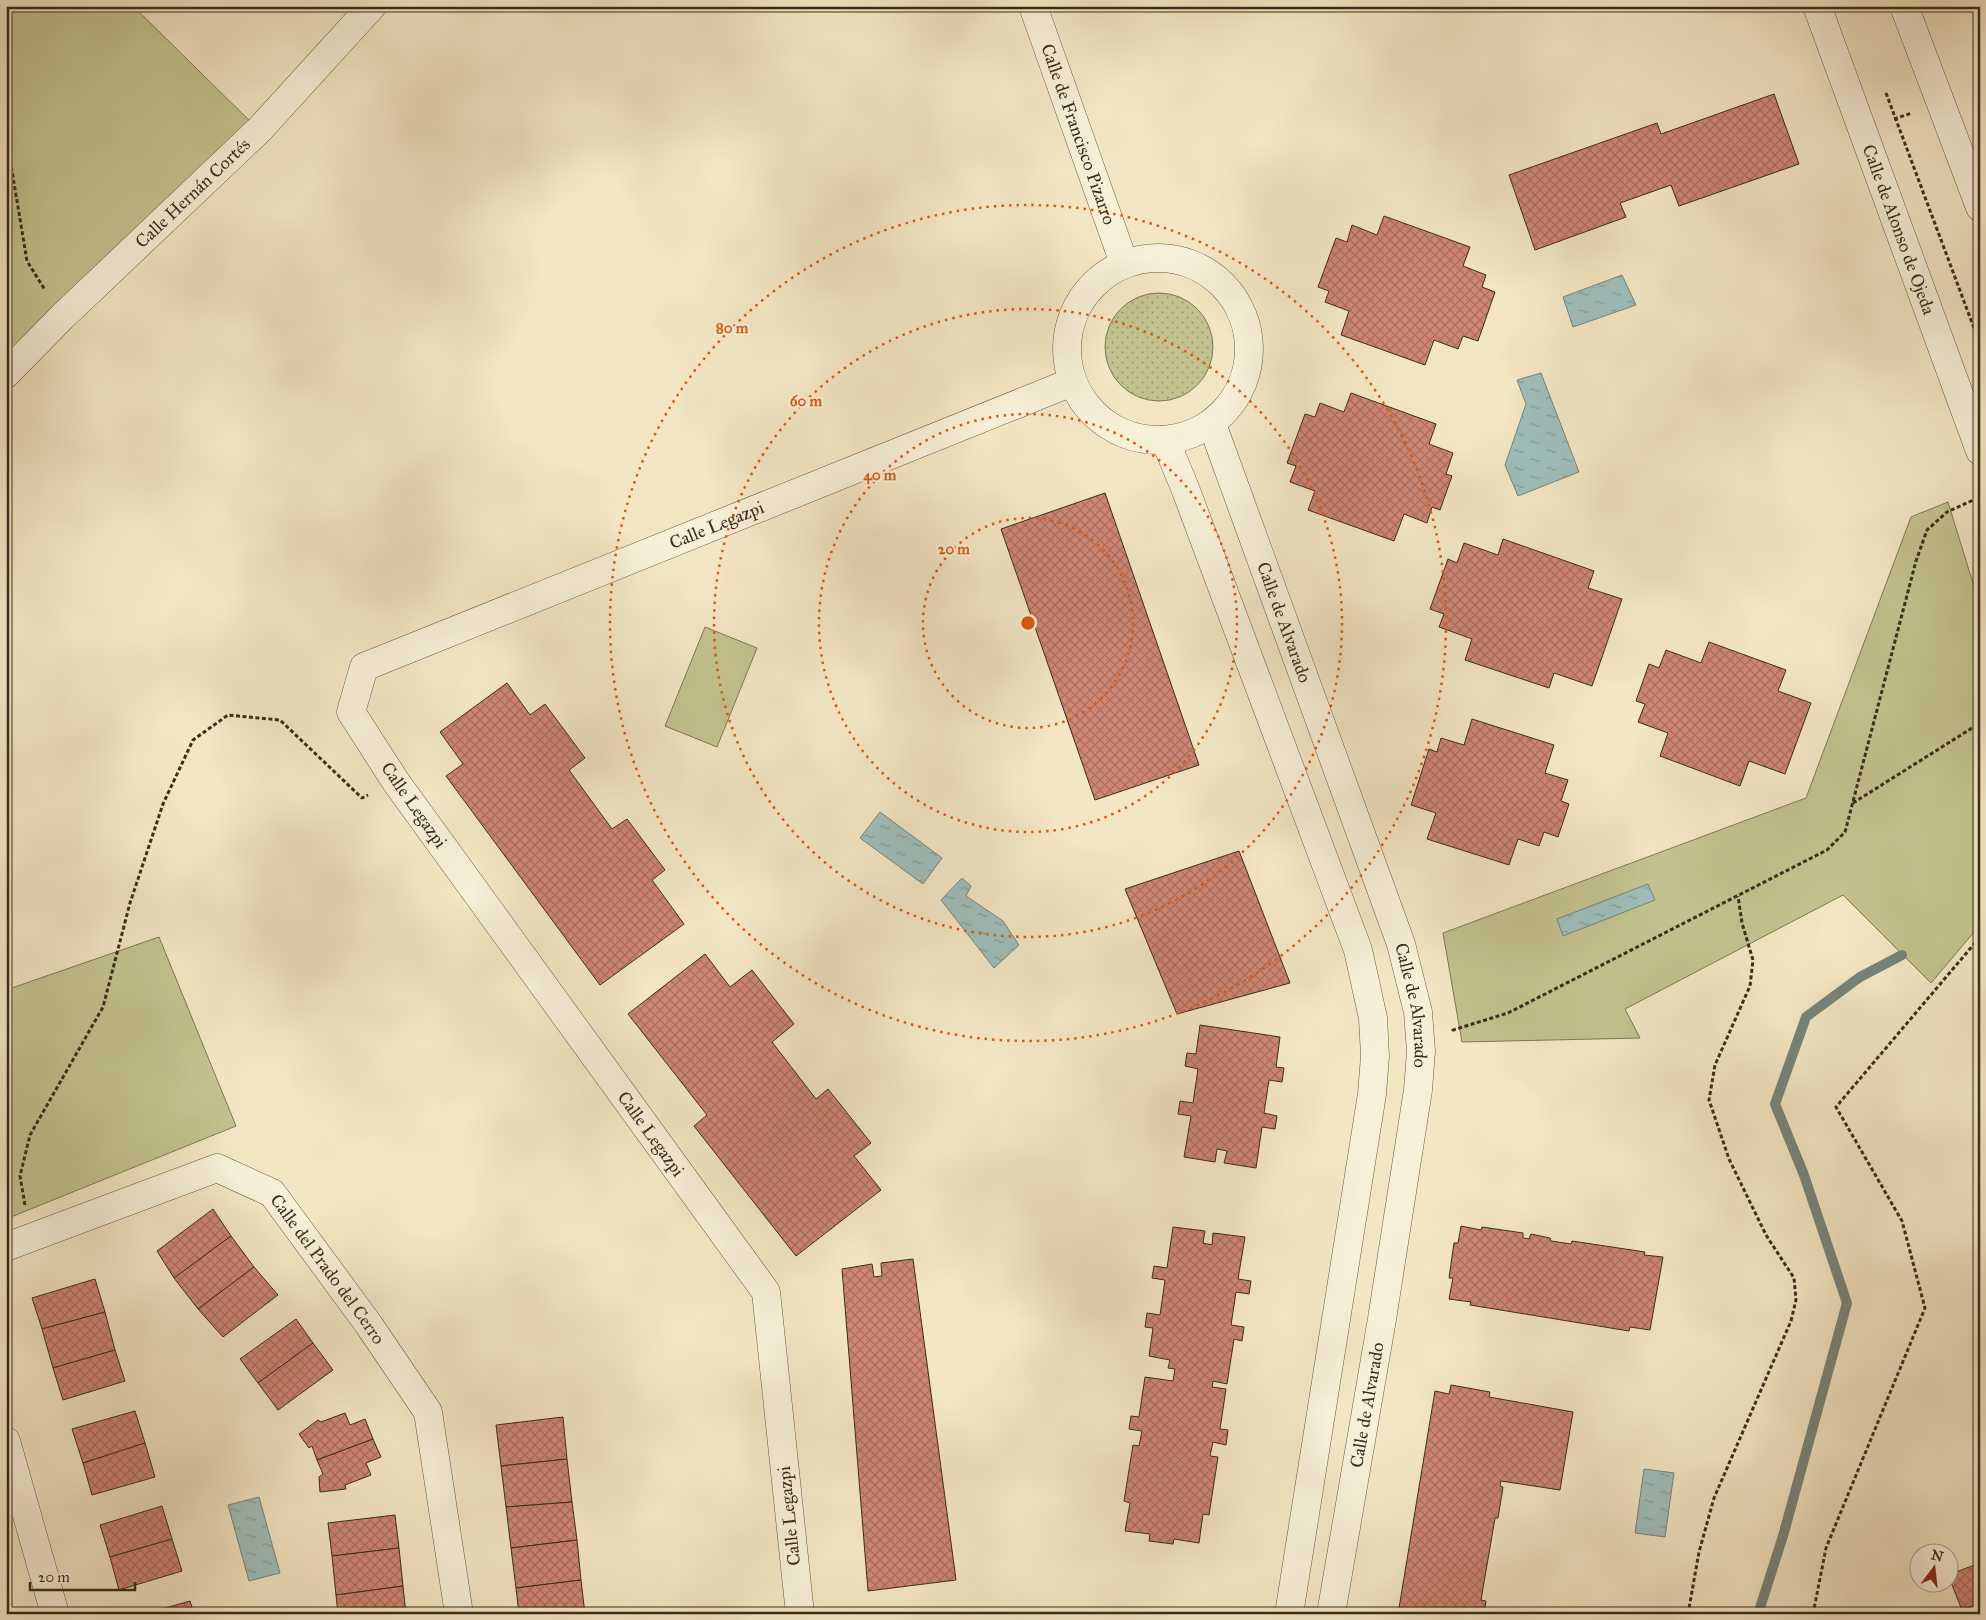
<svg xmlns="http://www.w3.org/2000/svg" width="1986" height="1620" viewBox="0 0 1986 1620" font-family="'IM FELL Great Primer',serif">
<defs>
<pattern id="garden-dots" width="8" height="8" patternUnits="userSpaceOnUse" patternTransform="scale(1.25)"><rect width="8" height="8" fill="#c3c28e"/><path d="M2 2h.1M6 6h.1" fill="none" stroke="#9f9e73" stroke-width="1.8" stroke-linecap="round"/></pattern>
<pattern id="water-ripples" width="26" height="14" patternUnits="userSpaceOnUse" patternTransform="scale(1.25)"><rect width="26" height="14" fill="#9ebebb"/><path d="M2 4q2-2 4 0t4 0M15 11q2-2 4 0t4 0" fill="none" stroke="#829b97"/></pattern>
<pattern id="building-cross-hatch" width="8" height="8" patternUnits="userSpaceOnUse" patternTransform="scale(1.25)"><rect width="8" height="8" fill="#cf8674"/><path d="M0 0l8 8M0 8l8-8" fill="none" stroke="#a96e5e"/></pattern>
</defs>
<rect width="100%" height="100%" fill="#f3e6c3"/>
<filter id="stains"><feTurbulence type="fractalNoise" baseFrequency=".004" numOctaves="4"/><feColorMatrix values="0 0 0 0 .2 0 0 0 0 .09 0 0 0 0 .02 0 0 0 .5 -.17"/></filter>
<radialGradient id="worn" r=".72"><stop offset=".6" stop-color="#630" stop-opacity="0"/><stop offset="1" stop-color="#630" stop-opacity=".3"/></radialGradient>
<g fill="#c3c28e" stroke="#7e7754">
<path d="M6,6H133L259,130L6,374Z"/>
<path d="M1948,502L1980,606V925L1931,983L1843,895L1625,1009L1640,1038L1462,1042L1443,933L1806,798L1911,517Z"/>
<path d="M705,627L757,648L717,747L665,726Z"/>
<path d="M159,937L236,1126L6,1219V990Z"/>
</g>
<circle fill="url(#garden-dots)" stroke="#7e7754" cx="1159" cy="347" r="54"/>
<g fill="url(#water-ripples)" stroke="#76847b">
<path d="M1622,275L1636,305L1573,327L1563,297Z"/>
<path d="M1541,373L1579,472L1518,496L1505,465L1526,404L1517,380Z"/>
<path d="M880,812L942,858L923,884L860,838Z"/>
<path d="M962,878L971,886L966,896L1003,921L1019,945L994,968L941,900Z"/>
<path d="M1648,884L1655,900L1563,936L1557,919Z"/>
<path d="M1644,1469L1674,1473L1665,1537L1635,1533Z"/>
<path d="M259,1497L280,1573L249,1581L228,1505Z"/>
</g>
<g fill="none" stroke-linecap="round" stroke-linejoin="round">
<path stroke="#76847b" stroke-width="10" d="M1758,1614L1783,1536L1847,1303L1804,1175L1775,1104L1806,1017L1860,977L1902,955"/>
</g>
<g fill="url(#building-cross-hatch)" stroke="#3a2c1a">
<path d="M1774,94L1799,164L1679,206L1671,185L1620,203L1626,217L1535,250L1509,175L1657,123L1661,134Z"/>
<path d="M1384,216L1470,247L1463,266L1486,275L1482,287L1495,292L1478,341L1463,336L1458,349L1434,340L1425,365L1341,335L1349,311L1325,302L1329,291L1318,287L1336,238L1347,242L1352,225L1377,235Z"/>
<path d="M1351,393L1436,424L1429,444L1453,453L1446,474L1452,476L1440,510L1432,507L1427,523L1404,514L1394,541L1308,510L1315,491L1290,482L1296,466L1287,463L1305,414L1315,417L1320,403L1344,412Z"/>
<path d="M1105,493L1199,765L1095,800L1001,529Z"/>
<path d="M1503,539L1594,571L1588,588L1622,599L1592,686L1554,673L1549,688L1465,660L1472,639L1439,627L1444,614L1430,609L1448,559L1457,563L1464,543L1498,555Z"/>
<path d="M1709,642L1786,670L1778,691L1811,703L1785,774L1749,761L1740,786L1660,756L1668,733L1638,722L1645,704L1636,701L1649,664L1659,668L1666,650L1701,663Z"/>
<path d="M507,683L530,715L545,704L585,758L569,770L612,829L627,819L665,870L652,880L684,924L600,985L446,776L463,764L440,732Z"/>
<path d="M1472,719L1554,745L1545,773L1568,780L1561,801L1569,804L1558,837L1544,832L1539,846L1518,839L1509,865L1427,839L1436,813L1411,805L1429,749L1437,752L1441,738L1464,745Z"/>
<path d="M1239,851L1290,983L1177,1014L1125,889Z"/>
<path d="M705,954L730,987L752,970L794,1024L772,1042L816,1099L828,1089L871,1143L854,1156L881,1190L796,1256L694,1126L707,1115L628,1014Z"/>
<path d="M1200,1025L1280,1037L1276,1067L1284,1068L1282,1082L1269,1080L1264,1113L1277,1116L1275,1129L1262,1127L1256,1168L1224,1163L1227,1151L1217,1149L1215,1162L1184,1157L1191,1116L1178,1114L1180,1101L1193,1103L1198,1069L1185,1066L1187,1053L1196,1054Z"/>
<path d="M213,1209L231,1236L174,1278L157,1251Z"/>
<path d="M1461,1226L1481,1230L1482,1227L1523,1233V1238L1529,1239L1531,1234L1550,1238L1551,1241L1571,1244L1572,1241L1645,1252L1644,1255L1663,1257L1650,1330L1630,1327L1629,1331L1470,1305L1471,1302L1449,1299L1453,1278H1449L1454,1243H1458Z"/>
<path d="M1173,1227L1205,1231L1203,1243L1212,1245L1213,1233L1245,1237L1238,1279L1251,1281L1249,1294L1236,1292L1231,1325L1244,1327L1242,1341L1234,1339L1227,1384L1213,1381L1212,1387L1226,1389L1220,1429L1228,1430L1226,1445L1213,1442L1210,1456L1218,1457L1209,1515L1203,1514L1199,1543L1174,1539L1173,1544L1149,1541L1150,1534L1125,1531L1130,1503L1124,1501L1133,1445L1139,1446L1142,1431L1129,1429L1131,1416L1139,1417L1145,1377L1173,1381L1175,1369L1168,1368L1170,1360L1149,1356L1153,1328L1145,1327L1147,1313L1160,1315L1165,1280L1152,1278L1154,1266L1167,1268Z"/>
<path d="M231,1236L254,1267L198,1309L174,1278Z"/>
<path d="M913,1259L956,1580L868,1591L842,1269L872,1264L874,1277L882,1276L881,1263Z"/>
<path d="M254,1267L278,1295L223,1337L198,1309Z"/>
<path d="M95,1279L105,1312L42,1329L32,1298Z"/>
<path d="M105,1312L115,1350L53,1368L42,1329Z"/>
<path d="M296,1319L313,1343L258,1383L240,1359Z"/>
<path d="M313,1343L333,1370L278,1410L258,1383Z"/>
<path d="M115,1350L125,1381L63,1400L53,1368Z"/>
<path d="M1451,1385L1490,1392L1489,1397L1573,1412L1560,1490L1501,1481L1500,1486L1503,1487L1498,1518H1495L1481,1600L1486,1601L1484,1614H1398L1435,1391L1449,1394Z"/>
<path d="M135,1411L145,1443L83,1463L72,1429Z"/>
<path d="M345,1413L350,1425L365,1419L373,1439L317,1460L312,1446L309,1448L299,1434L318,1420L321,1422Z"/>
<path d="M563,1417L567,1459L501,1466L496,1425Z"/>
<path d="M373,1439L381,1457L366,1463L371,1475L345,1485L346,1489L320,1492L319,1477L323,1474L317,1460Z"/>
<path d="M145,1443L155,1477L92,1495L83,1463Z"/>
<path d="M567,1459L572,1502L506,1507L501,1466Z"/>
<path d="M572,1502L577,1540L511,1548L506,1507Z"/>
<path d="M162,1506L172,1539L110,1557L100,1525Z"/>
<path d="M395,1515L399,1548L332,1556L328,1523Z"/>
<path d="M172,1539L182,1571L119,1590L110,1557Z"/>
<path d="M577,1540L581,1580L516,1588L511,1548Z"/>
<path d="M399,1548L403,1586L336,1595L332,1556Z"/>
<path d="M1980,1563V1605L1979,1603L1962,1610L1948,1575Z"/>
<path d="M581,1580L585,1614H519L516,1588Z"/>
<path d="M403,1586L406,1614H338L336,1595Z"/>
<path d="M190,1601L194,1614H144Z"/>
</g>
<g fill="none" stroke-linecap="round" stroke-linejoin="round">
<g stroke="#685a44" stroke-width="29">
<g id="street">
<path id="s1" d="M1033,6L1124,263"/>
<path id="s2" d="M1817,6L1980,451"/>
<path d="M1904,6L1980,207"/>
<circle cx="1158" cy="349" r="91"/>
<path id="s3" d="M6,374L62,317L259,130L372,6"/>
<path id="s4" d="M1212,424L1401,944L1418,1012L1421,1051L1418,1090L1382,1319L1331,1614"/>
<path d="M1165,440L1185,488L1358,950L1373,1018L1375,1056L1372,1094L1289,1614"/>
<path id="s5" d="M6,1247L217,1168L272,1193L369,1325L428,1412L459,1614"/>
<path d="M6,1441L55,1614"/>
<path id="s6" d="M800,1614L766,1292L396,782L351,712L364,667L1072,382"/>
</g>
</g>
<g stroke="#3a2c1a" stroke-width="3" stroke-dasharray="4 2.5" stroke-linecap="butt">
<path d="M1886,93L1980,344"/>
<path d="M1894,119L1912,113"/>
<path d="M6,135L27,261L45,290"/>
<path d="M1853,803L1980,723"/>
<path d="M1453,1029V1030L1508,1013L1827,850L1845,832L1916,561L1927,530L1947,512L1980,497"/>
<path d="M25,1205L20,1176L30,1135L103,1007L130,903L163,804L193,740L228,715L280,720L362,798L368,795"/>
<path d="M1688,1614L1699,1552L1714,1498L1791,1321L1796,1300L1794,1278L1766,1235L1729,1159L1709,1100L1715,1065L1750,986L1753,960L1742,923L1738,896"/>
<path d="M1813,1614L1826,1548L1925,1308L1902,1221L1836,1107L1980,937"/>
</g>
<use href="#street" stroke="#f7efd8" stroke-width="28"/>
</g>
<g fill="none" stroke="#df570d" stroke-width="2.5" stroke-dasharray="2.5 5">
<circle cx="1028" cy="623" r="105"/>
<circle cx="1028" cy="623" r="209"/>
<circle cx="1028" cy="623" r="314"/>
<circle cx="1028" cy="623" r="418"/>
</g>
<g text-anchor="middle" dominant-baseline="central" stroke-width="4" stroke-linejoin="round" paint-order="stroke">
<g font-size="18" fill="#3a2c1a" stroke="#f7efd8">
<text stroke="none"><textPath href="#s1" startOffset="136">Calle de Francisco Pizarro</textPath></text>
<text stroke="none"><textPath href="#s3" startOffset="260">Calle Hernán Cortés</textPath></text>
<text stroke="none"><textPath href="#s2" startOffset="238">Calle de Alonso de Ojeda</textPath></text>
<text stroke="none"><textPath href="#s6" startOffset="1464">Calle Legazpi</textPath></text>
<text stroke="none"><textPath href="#s4" startOffset="211">Calle de Alvarado</textPath></text>
<text transform="translate(414 805) rotate(55)">Calle Legazpi</text>
<text stroke="none"><textPath href="#s4" startOffset="616">Calle de Alvarado</textPath></text>
<text transform="translate(651 1134) rotate(54)">Calle Legazpi</text>
<text stroke="none"><textPath href="#s5" startOffset="380">Calle del Prado del Cerro</textPath></text>
<text transform="translate(1367 1405) rotate(-80)">Calle de Alvarado</text>
<text transform="translate(789 1516) rotate(-96)">Calle Legazpi</text>
</g>
</g>
<circle cx="1028" cy="623" r="8" fill="#df570d" stroke="#f7efd8" stroke-width="2.5"/>
<g font-size="15" text-anchor="middle" font-weight="bold" fill="#df570d" stroke="#f7efd8" stroke-width="4" stroke-linejoin="round" paint-order="stroke">
<text x="732" y="333">80 m</text>
<text x="806" y="406">60 m</text>
<text x="880" y="480">40 m</text>
<text x="954" y="554">20 m</text>
</g>
<rect width="1986" height="1620" fill="none" stroke="#f3e6c3" stroke-width="25"/>
<rect x="8" y="8" width="1971" height="1605" fill="none" stroke="#3a2c1a" stroke-width="2.5"/>
<rect x="12" y="12" width="1961" height="1595" fill="none" stroke="#3a2c1a"/>
<g transform="translate(1934 1568) rotate(15)"><circle r="24" fill="#f7efd8" stroke="#aba18c"/>
<path d="M0-4L9 19L0 12L-9 19Z" fill="#8f2418"/>
<text y="-8" font-size="14" font-weight="bold" text-anchor="middle" fill="#3a2c1a">N</text>
</g>
<path d="M30 1582v8h105v-8" fill="none" stroke="#3a2c1a" stroke-width="2.5"/>
<text x="38" y="1582" font-size="15" fill="#3a2c1a" stroke="#f7efd8" stroke-width="4" paint-order="stroke">20 m</text>
<rect width="100%" height="100%" filter="url(#stains)"/>
<rect width="100%" height="100%" fill="url(#worn)"/>
</svg>
